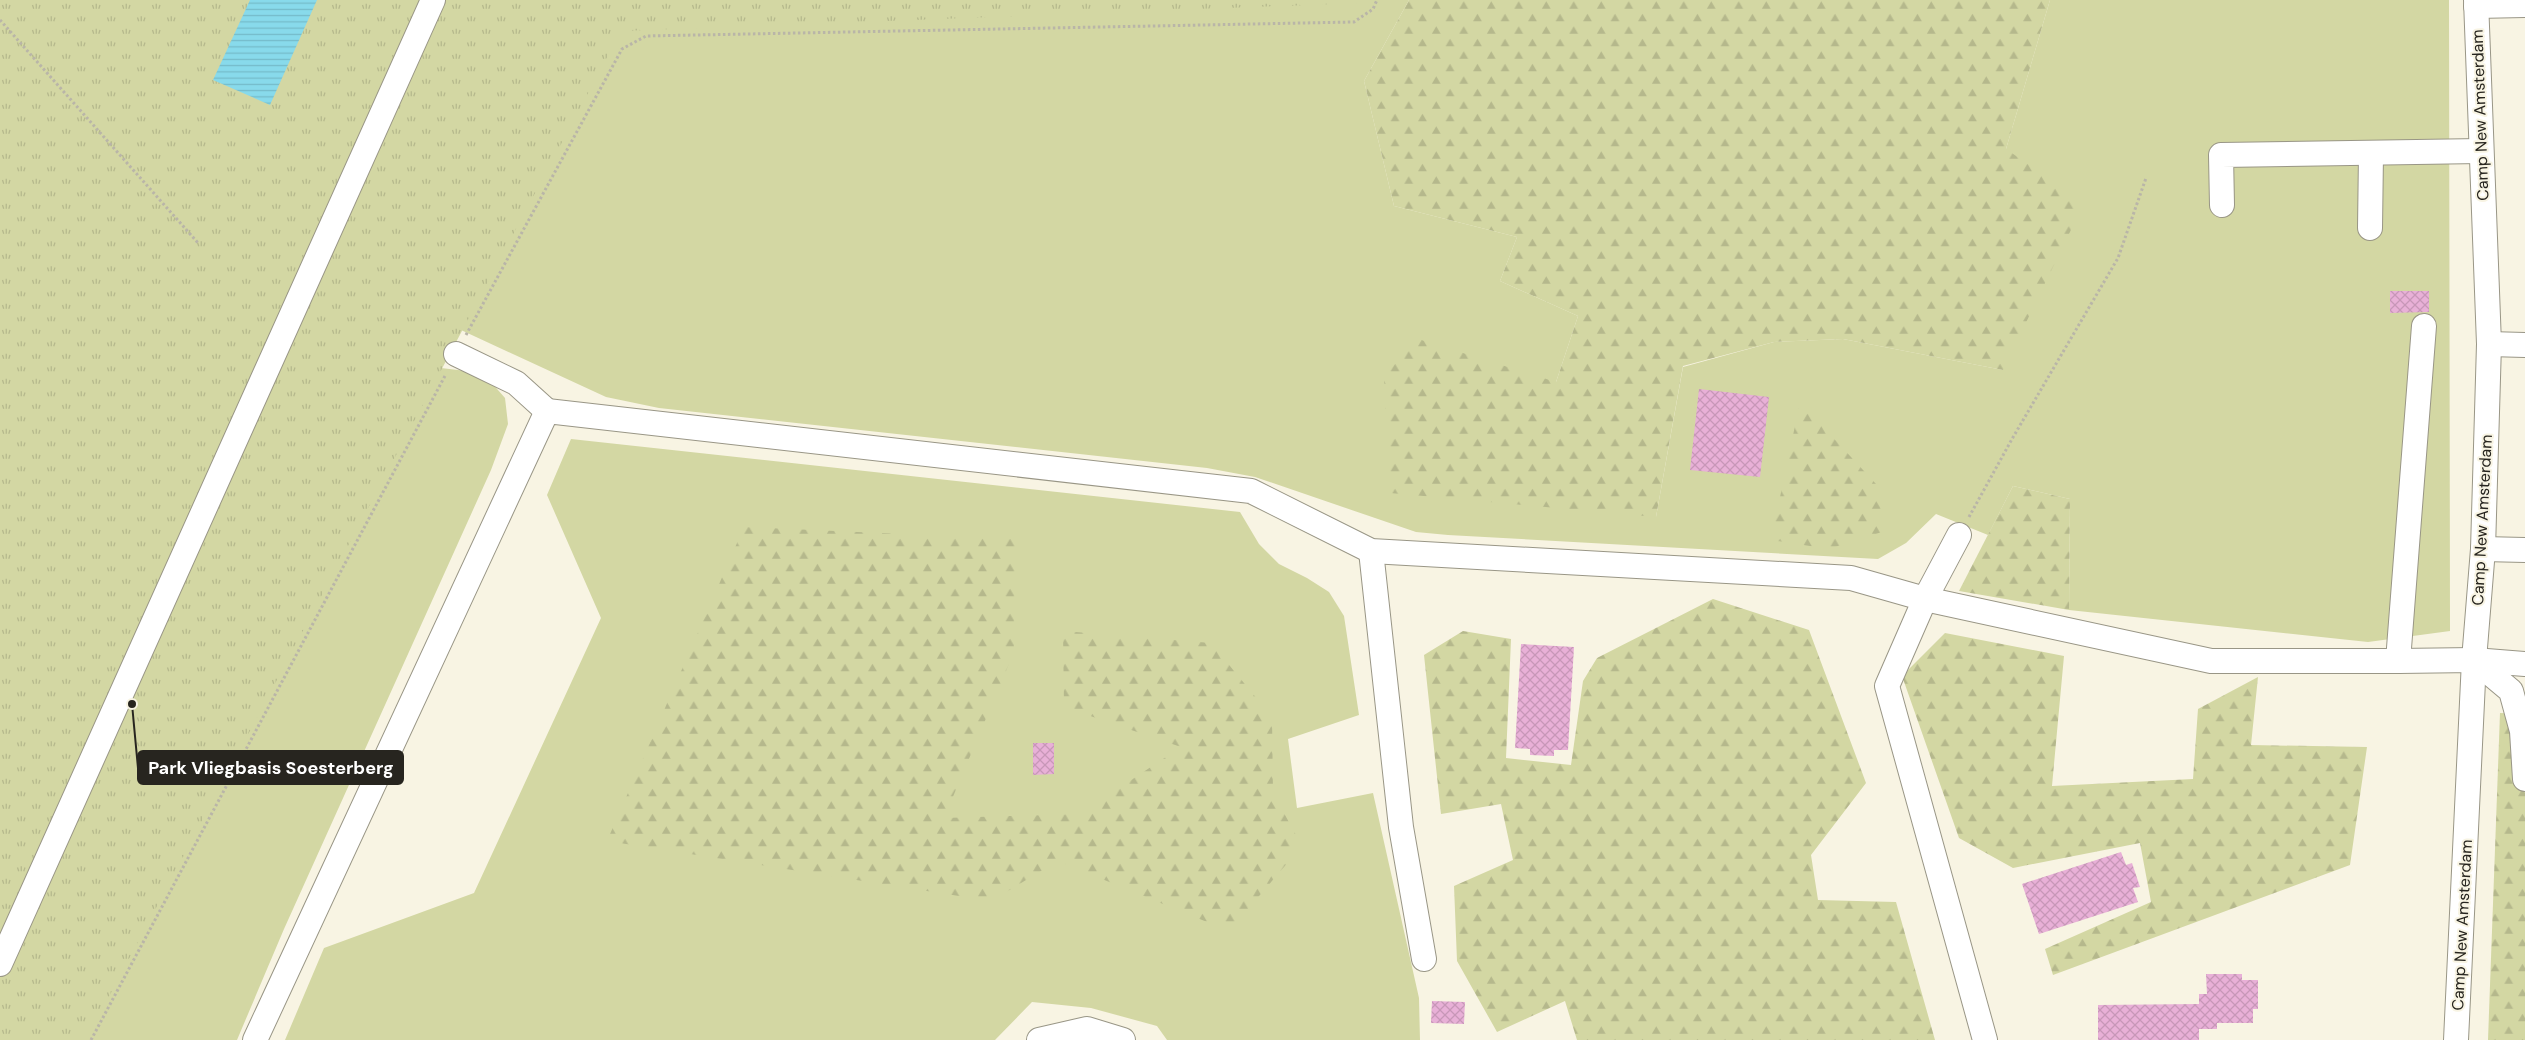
<svg xmlns="http://www.w3.org/2000/svg" width="2525" height="1040" viewBox="0 0 2525 1040" font-family="'DM Sans',sans-serif">
<defs>
<pattern id="forest-firs" width="22" height="20" patternUnits="userSpaceOnUse" patternTransform="scale(1.25)"><rect width="22" height="20" fill="#d3d7a3"/><path d="M5 1l3.5 6h-7zM16 11l3.5 6h-7z" fill="#b5b88c"/></pattern>
<pattern id="park-tufts" width="24" height="20" patternUnits="userSpaceOnUse" patternTransform="scale(1.25)"><rect width="24" height="20" fill="#d3d7a3"/><path d="M3 7l-1-3M5 7V3M7 7l1-3M15 17l-1-3M17 17v-4M19 17l1-3" fill="none" stroke="#b5b88c"/></pattern>
<pattern id="water-rules" width="6" height="5" patternUnits="userSpaceOnUse" patternTransform="scale(1.25)"><rect width="6" height="5" fill="#88daeb"/><path d="M0 2.5h6" fill="none" stroke="#75bbc9"/></pattern>
<pattern id="building-cross-hatch" width="8" height="8" patternUnits="userSpaceOnUse" patternTransform="scale(1.25)"><rect width="8" height="8" fill="#e8b0d7"/><path d="M0 0l8 8M0 8l8-8" fill="none" stroke="#c797b8"/></pattern>
</defs>
<rect width="100%" height="100%" fill="#f8f4e3"/>
<g fill="#d3d7a3">
<path d="M511,0H1409L1364,81L1394,206L1517,237L1500,281L1578,316L1556,382L1656,517L1683,367L1774,342L1843,339L2003,370L2006,149L2050,0H2449L2450,631L2368,642L2069,610L2070,499L2013,486L1988,535L1936,514L1906,543L1878,559L1448,535L1416,532L1255,477L1207,468L659,408L606,397L461,330L441,368L483,373L505,398L508,424L491,470L284,929L237,1040H46Z"/>
<path d="M571,439L1240,512L1259,544L1279,564L1307,578L1329,592L1344,616L1359,715L1288,739L1297,808L1373,793L1419,998L1420,1040H1167L1157,1026L1091,1008L1032,1002L995,1040H285L324,948L474,893L601,618L547,495Z"/>
</g>
<g fill="url(#forest-firs)">
<path d="M1409,0H2050L2006,149L2084,203L2003,370L1843,339L1774,342L1683,366L1656,517L1390,493L1384,378L1415,338L1556,382L1578,316L1500,281L1517,237L1394,206L1364,81Z"/>
<path d="M1800,402L1876,484L1885,531L1829,549L1771,540Z"/>
<path d="M2013,486L2070,499L2069,610L1959,591Z"/>
<path d="M744,527L1015,539L1014,652L944,818L1080,814L1181,747L1064,707L1063,631L1211,643L1272,717L1273,793L1302,846L1229,931L1058,861L991,901L607,841Z"/>
<path d="M1713,599L1809,630L1866,783L1811,855L1818,900L1896,902L1935,1040H1577L1565,1001L1497,1032L1457,961L1454,886L1513,860L1501,804L1441,814L1424,655L1463,631L1511,639L1506,758L1571,765L1583,681L1597,658Z"/>
<path d="M1945,633L2064,656L2052,786L2193,779L2198,709L2258,677L2251,745L2367,747L2350,865L2053,975L2045,949L2151,902L2140,843L2013,868L1959,838L1902,676Z"/>
<path d="M2500,713L2525,714V1040H2488Z"/>
</g>
<path fill="url(#park-tufts)" d="M0,0H1360L1359,3L621,31L86,1040H0Z"/>
<path fill="url(#water-rules)" d="M250,0H317L270,105L213,80Z"/>
<g fill="url(#building-cross-hatch)">
<path d="M2390,291H2429V312L2390,313Z"/>
<path d="M1699,389L1769,397L1760,477L1690,470Z"/>
<path d="M1521,644L1574,647L1568,750H1554V756L1530,755V749L1515,748Z"/>
<path d="M1033,743H1054V774L1033,775Z"/>
<path d="M2121,852L2126,865L2132,863L2140,887L2133,888L2138,902L2039,934L2022,884Z"/>
<path d="M2206,974H2242V980H2258V1009H2253V1023H2217V1029H2199V1040H2098V1005L2199,1004V994H2207Z"/>
<path d="M1432,1001L1465,1002L1464,1024L1431,1023Z"/>
</g>
<g fill="none" stroke-linecap="round" stroke-linejoin="round">
<g stroke="#999686" stroke-width="26">
<g id="minor">
<path d="M2476,6L2525,5"/>
<path d="M2222,205L2221,155L2481,151"/>
<path d="M2370,228L2371,154"/>
<path d="M2424,326L2398,661L2474,660L2525,664"/>
<path d="M2489,344L2525,345"/>
<path d="M456,354L516,383L547,411"/>
<path d="M1959,535L1925,599L1887,686L1985,1040"/>
<path d="M2483,549L2525,550"/>
<path d="M1371,551L1401,827L1424,959"/>
<path d="M2474,660L2511,691L2522,731L2525,779"/>
<path d="M0,964L433,0"/>
<path d="M255,1040L547,411L1251,491L1371,551L1851,578L1925,599L2211,661H2398"/>
<path d="M1039,1040L1087,1029L1123,1040"/>
<path d="M2456,1040L2474,660L2483,549L2489,344L2476,0"/>
</g>
</g>
<g stroke="#b9b5a8" stroke-width="3" stroke-dasharray="2.5 2.5" stroke-linecap="butt">
<path d="M0,20L199,244"/>
<path d="M466,335L622,49L646,36L1354,22L1373,9L1377,0"/>
<path d="M1969,517L2012,439L2118,258L2146,178"/>
<path d="M91,1040L446,374"/>
</g>
<use href="#minor" stroke="#fff" stroke-width="24"/>
</g>
<g text-anchor="middle" dominant-baseline="central" stroke-width="4" stroke-linejoin="round" paint-order="stroke">
<g font-size="16" fill="#27251f" stroke="#f8f4e3">
<text transform="translate(2480 115) rotate(-92)">Camp New Amsterdam</text>
<text transform="translate(2482 520) rotate(-87)">Camp New Amsterdam</text>
<text transform="translate(2462 925) rotate(-87)">Camp New Amsterdam</text>
</g>
</g>
<path fill="none" stroke="#27251f" stroke-width="2" d="M132 704L138 768"/>
<circle fill="#27251f" stroke="#f8f4e3" stroke-width="2" cx="132" cy="704" r="5"/>
<rect fill="#27251f" stroke="#27251f" stroke-width="2" x="138" y="751" width="265" height="33" rx="5"/>
<g font-size="18" text-anchor="middle" font-weight="bold" fill="#fff">
<text x="271" y="774">Park Vliegbasis Soesterberg</text>
</g>
</svg>
